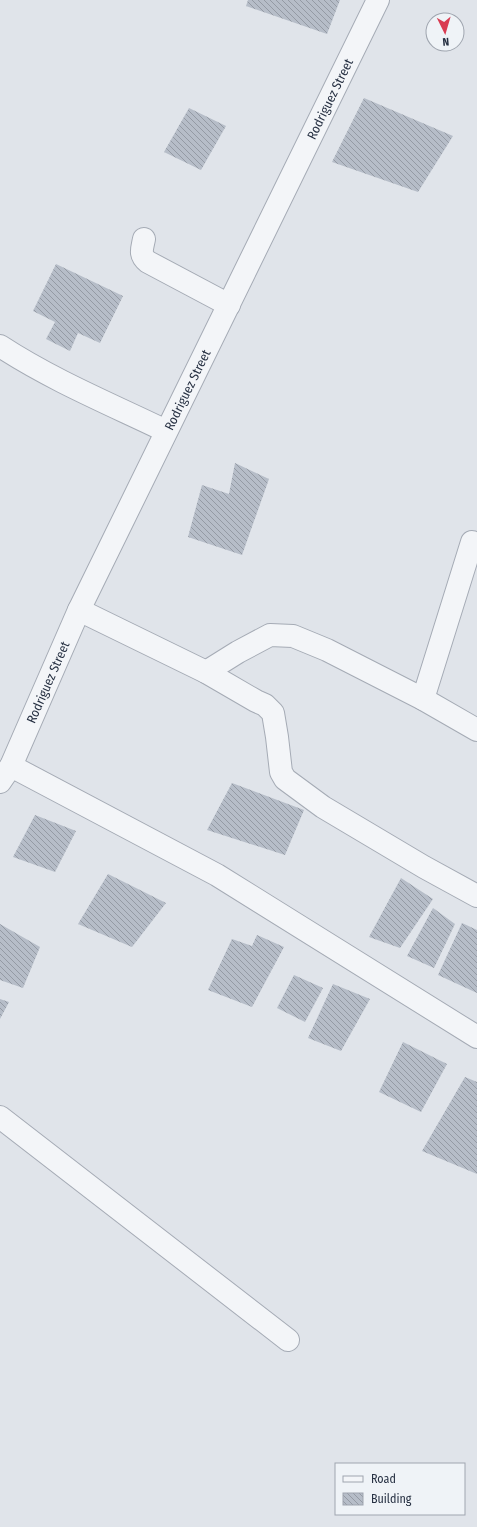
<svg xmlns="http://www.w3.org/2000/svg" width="477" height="1527" viewBox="0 0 477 1527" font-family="'Fira Sans Condensed',sans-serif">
<defs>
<pattern id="building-back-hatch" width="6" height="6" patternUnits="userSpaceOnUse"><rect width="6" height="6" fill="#b6bdc8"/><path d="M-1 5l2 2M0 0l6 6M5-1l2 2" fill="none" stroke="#949aa4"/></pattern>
</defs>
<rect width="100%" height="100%" fill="#e0e4ea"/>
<g fill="url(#building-back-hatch)">
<path d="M248,0H340L327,34L246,6Z"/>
<path d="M364,98L453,136L418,192L332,162Z"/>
<path d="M189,108L226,126L201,170L164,152Z"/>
<path d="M56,264L123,296L100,343L78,333L70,351L46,339L55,322L33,311Z"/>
<path d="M235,463L269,479L242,555L188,537L202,485L229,494Z"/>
<path d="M232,783L304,810L285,855L207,830Z"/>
<path d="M35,815L76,831L55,872L13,857Z"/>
<path d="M108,874L166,903L132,947L78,924Z"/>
<path d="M401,878L433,899L400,948L369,937Z"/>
<path d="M433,908L455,924L434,968L407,956Z"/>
<path d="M462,923L477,930V993L438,975Z"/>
<path d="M0,924L40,947L23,988L0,980Z"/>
<path d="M257,935L284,947L252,1007L208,990L232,939L252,946Z"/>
<path d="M294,975L323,988L305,1022L277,1008Z"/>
<path d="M333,984L370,999L341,1051L308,1038Z"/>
<path d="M0,999L9,1002L0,1019Z"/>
<path d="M403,1042L447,1064L421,1112L379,1092Z"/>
<path d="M465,1077L477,1082V1174L422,1151Z"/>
</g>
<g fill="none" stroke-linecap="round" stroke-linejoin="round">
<g stroke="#a5abb5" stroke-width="24">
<g id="minor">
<path d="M144,239C142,249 139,255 148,262L229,305"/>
<path d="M0,346C52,380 110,404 166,431"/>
<path d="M79,610L206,672L256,701L265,705L273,713L277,737L281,772L285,779L323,807L424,867L477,896"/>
<path d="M206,672L238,652L270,635L293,636L327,650L423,699L477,730"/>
<path d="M423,699L472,542"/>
<path d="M11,766L217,875L477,1037"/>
<path id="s1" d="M0,782L11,766L79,610L378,0"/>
<path d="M0,1117L288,1340"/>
</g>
</g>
<use href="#minor" stroke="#f3f5f8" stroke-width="22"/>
</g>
<g text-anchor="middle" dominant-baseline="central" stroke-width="3" stroke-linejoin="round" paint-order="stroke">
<g font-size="13" fill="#273143" stroke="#eff3f7">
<text stroke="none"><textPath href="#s1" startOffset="759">Rodriguez Street</textPath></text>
<text stroke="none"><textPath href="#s1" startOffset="435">Rodriguez Street</textPath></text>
<text stroke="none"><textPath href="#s1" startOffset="111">Rodriguez Street</textPath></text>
</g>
</g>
<rect x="335" y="1463" width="130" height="52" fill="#eff3f7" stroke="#9fa5af"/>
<rect x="343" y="1476" width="20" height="6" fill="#f3f5f8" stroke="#9fa5af"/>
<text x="371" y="1483" font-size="12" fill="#273143">Road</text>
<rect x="343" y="1493" width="20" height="12" fill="url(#building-back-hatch)" stroke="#9fa5af"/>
<text x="371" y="1503" font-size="12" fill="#273143">Building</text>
<g transform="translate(445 32) rotate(175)"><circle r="19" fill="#eff3f7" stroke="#9fa5af"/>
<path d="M0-3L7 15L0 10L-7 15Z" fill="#d93b51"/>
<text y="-6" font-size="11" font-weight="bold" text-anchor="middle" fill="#273143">N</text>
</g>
</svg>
